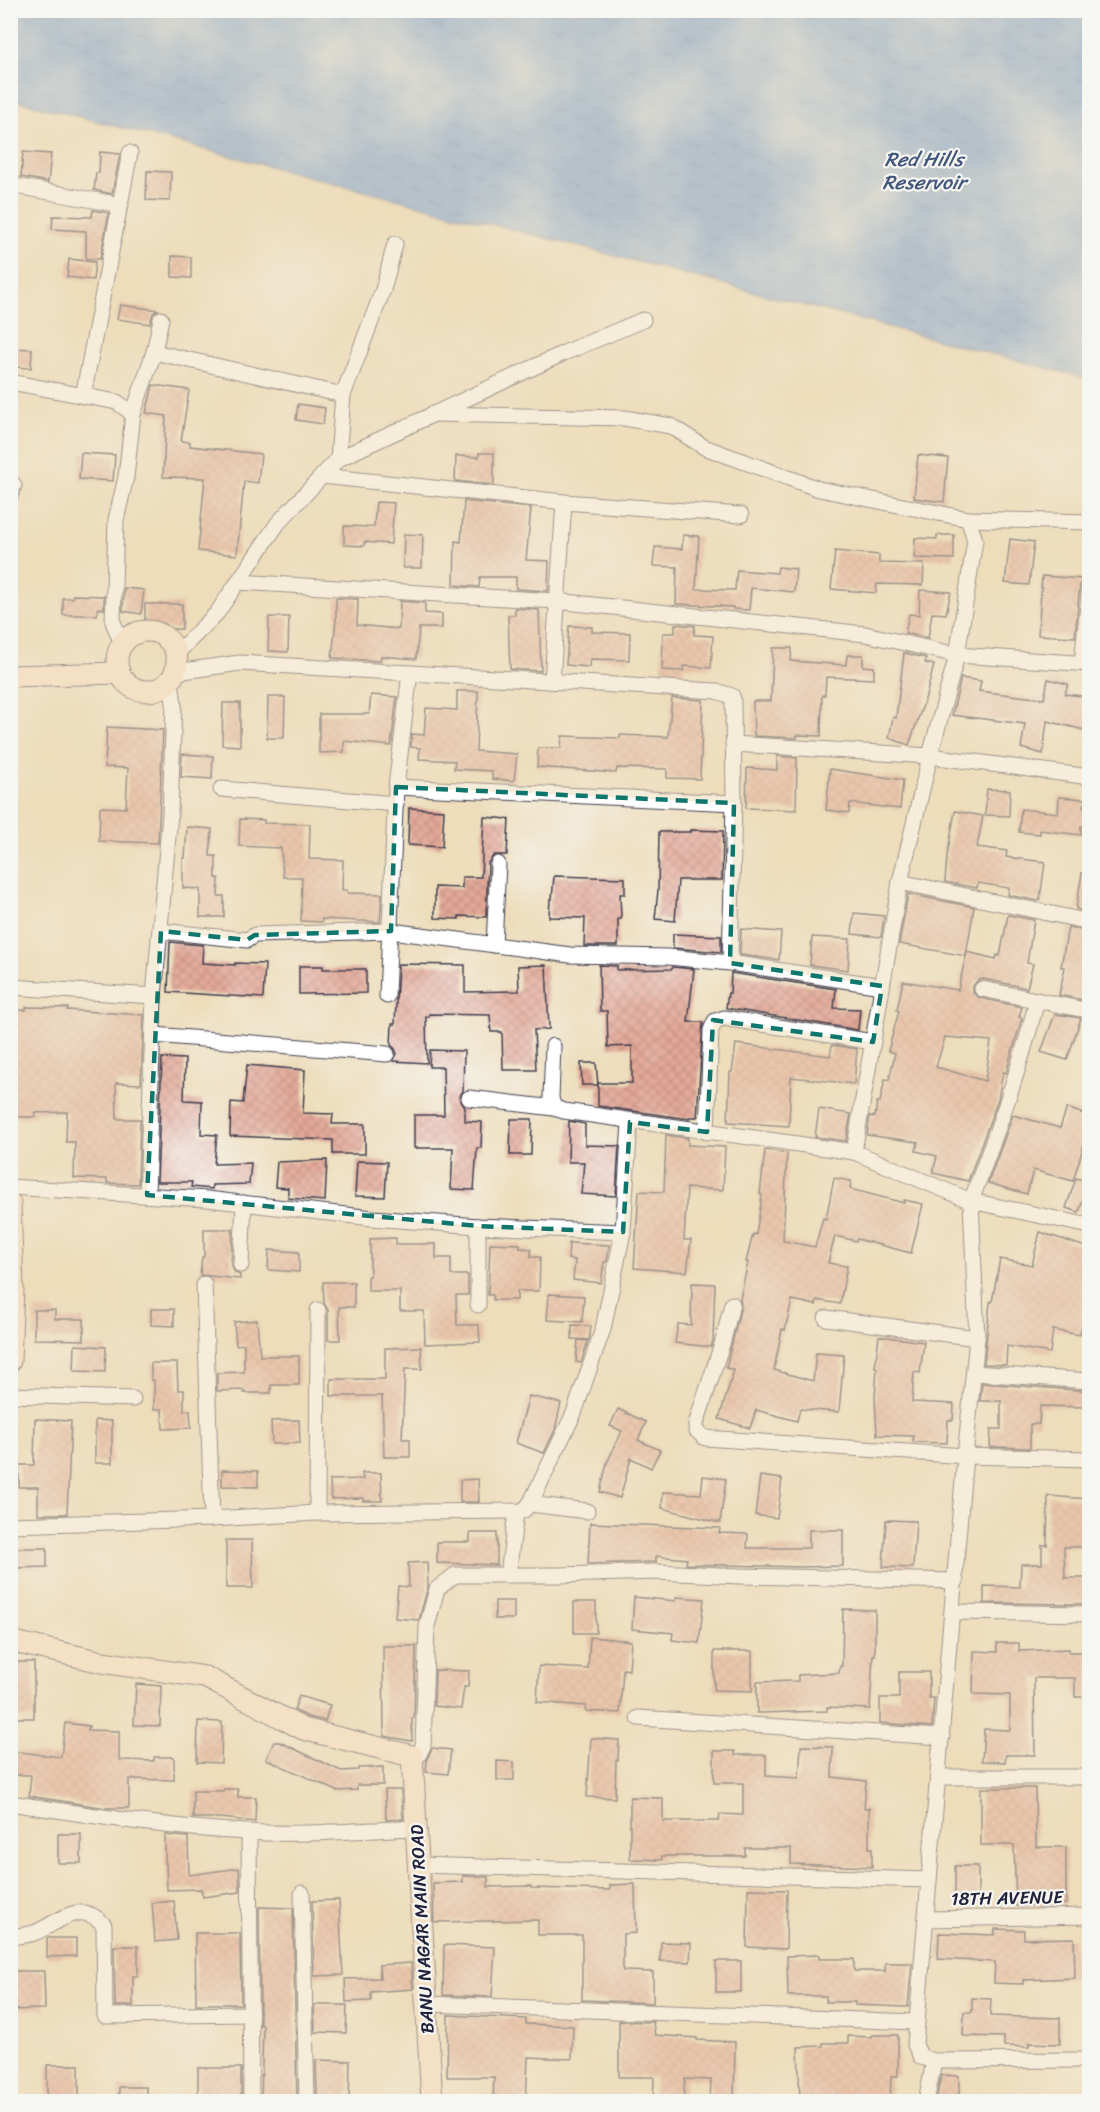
<svg xmlns="http://www.w3.org/2000/svg" width="1100" height="2112" viewBox="0 0 1100 2112" font-family="Sriracha,sans-serif">
<defs>
<pattern id="water-ripples" width="26" height="14" patternUnits="userSpaceOnUse" patternTransform="scale(1.5)"><rect width="26" height="14" fill="#73a1dc"/><path d="M2 4q2-2 4 0t4 0M15 11q2-2 4 0t4 0" fill="none" stroke="#5e83b4"/></pattern>
<pattern id="building-cross-hatch" width="8" height="8" patternUnits="userSpaceOnUse" patternTransform="scale(1.5)"><rect width="8" height="8" fill="#e4a998"/><path d="M0 0l8 8M0 8l8-8" fill="none" stroke="#c39184"/></pattern>
</defs>
<rect width="100%" height="100%" fill="#f6f6f2"/>
<filter id="ink" filterUnits="userSpaceOnUse"><feTurbulence type="fractalNoise" baseFrequency=".0167" numOctaves="2"/><feDisplacementMap in="SourceGraphic" scale="12" xChannelSelector="R" yChannelSelector="G"/><feConvolveMatrix kernelMatrix="1 2 1 2 8 2 1 2 1" color-interpolation-filters="sRGB"/></filter>
<filter id="wash" filterUnits="userSpaceOnUse"><feTurbulence type="fractalNoise" baseFrequency=".008" numOctaves="4" result="noise"/><feDisplacementMap in="SourceGraphic" scale="24" xChannelSelector="R" yChannelSelector="G"/><feGaussianBlur stdDeviation="1.35" result="paint"/><feColorMatrix in="noise" values="0 0 0 0 0 0 0 0 0 0 0 0 0 0 0 0 0 1.4 0 .05"/><feComposite in="paint" operator="in"/></filter>
<g filter="url(#wash)">
<rect width="100%" height="100%" fill="#edddbb"/>
<path fill="url(#water-ripples)" stroke="#4a628c" stroke-width="1.5" d="M10,11H1089V379L11,99Z"/>
<g id="blocks">
<g fill="url(#building-cross-hatch)" fill-rule="evenodd">
<path d="M23,152L51,154L48,182L21,177Z"/>
<path d="M100,152L120,154L112,194L94,190L96,173H99Z"/>
<path d="M147,171L171,172L170,201L146,200Z"/>
<path d="M93,210L109,213L100,259H86V231L52,229L53,216L92,217Z"/>
<path d="M172,256L191,257V278L172,277Z"/>
<path d="M69,259L95,262L93,280L67,277Z"/>
<path d="M120,305L158,310L153,313L150,324L117,319Z"/>
<path d="M10,348L32,349L31,368L15,367L16,365H10Z"/>
<path d="M153,385L189,390L181,441L190,442V446L261,454L258,483L244,481L237,555L198,551L205,478L163,477L166,416L146,413Z"/>
<path d="M298,404L325,408L323,424L296,420Z"/>
<path d="M81,453L115,455L113,481L79,479Z"/>
<path d="M479,453H494V485L455,481L456,456L479,457Z"/>
<path d="M918,455L948,458L944,502L914,498Z"/>
<path d="M464,501L531,508L526,560L549,561L548,591L516,589V577H480L479,587L454,585L455,541L461,542Z"/>
<path d="M376,502L394,503L391,544L364,542V546L344,545V526L374,527Z"/>
<path d="M404,534L423,535L422,568H403Z"/>
<path d="M683,535L699,536L696,589L735,590L737,570L777,573L778,567L796,569L794,592L751,588L749,610L733,609V607L676,604L677,567L653,566L655,547L682,549Z"/>
<path d="M937,535H954V559L914,558L915,538L937,539Z"/>
<path d="M1010,539L1034,542L1029,585L1005,583Z"/>
<path d="M835,551L879,555V563L924,564L923,585L877,584L876,593L831,589Z"/>
<path d="M1042,576L1083,579L1080,584L1075,637L1038,635Z"/>
<path d="M124,588L144,590L141,614L123,611Z"/>
<path d="M920,590L951,592L946,614L932,613L928,638L905,633L909,614L919,615Z"/>
<path d="M73,595L104,596V609L98,608L97,615H63V598H73Z"/>
<path d="M336,598L358,599L357,625L399,629L400,601L425,603V613L442,614V628H419L416,659L381,656L380,661L332,658L336,620Z"/>
<rect x="145" y="604" width="37" height="25"/>
<path d="M515,608L539,610L541,671L510,669L508,615H515Z"/>
<path d="M269,617H289L288,652L268,651Z"/>
<path d="M675,624L695,626L694,635L713,636L711,668L684,666L683,671L662,670L663,633H675Z"/>
<path d="M569,626L592,627V632L630,633L629,660L590,659L589,667L566,665Z"/>
<path d="M773,648H792L791,661L846,665L847,655H863V666L874,667V679L826,677L825,695H822L821,736L797,735V738L754,736L753,701H771Z"/>
<path d="M904,653L926,658L925,663L934,665L926,696L909,745L889,738L893,717L896,718Z"/>
<path d="M961,678L981,681L979,691L1044,699L1048,679L1068,684L1065,694L1089,697V731L1047,721L1043,754L1021,748L1025,724L952,715Z"/>
<path d="M457,691H478L476,751L517,754L514,781L492,779V771L454,769L455,761L419,759L420,748L411,747L412,734L424,735L426,708L457,710Z"/>
<path d="M371,695L397,697L391,746L344,741V752L319,753V714H369Z"/>
<path d="M268,697H285L284,738H267Z"/>
<path d="M672,698L703,700L700,779L667,778V769L617,768L616,773L537,767L538,748H561L562,736L620,738V735L668,737Z"/>
<path d="M223,703H240V746L222,745Z"/>
<path d="M107,727L163,730L158,843L99,841L100,807L126,808L128,768L105,767Z"/>
<path d="M182,754L213,756L212,779L181,777Z"/>
<path d="M777,756L797,758L796,810L746,808L747,768L777,770Z"/>
<path d="M830,769L903,780L900,809L850,803L849,813L826,810Z"/>
<path d="M987,789L1010,790L1009,816L985,815Z"/>
<path d="M1059,797L1084,799L1083,808L1089,809V828L1081,826V835L1040,830V834L1019,832L1021,809L1058,813Z"/>
<path d="M409,808L444,810L442,847L408,845Z"/>
<path d="M955,811L983,816L977,847L1007,851L1006,857L1045,862L1040,899L1038,901L1008,895L1009,888L978,883L977,888L945,882L947,856Z"/>
<path d="M484,817L509,819L507,855H494L488,863L486,917L459,916V919L435,918V887L462,888V877H481Z"/>
<path d="M240,819L264,820V823L310,824L309,859L343,860L342,890H347V893L382,894L380,922L322,919V922L301,921L302,877H283L281,848L239,846Z"/>
<path d="M187,827L212,829L210,856H216V878H219L218,896H224V917H200V889L183,888V858H185Z"/>
<path d="M690,830L723,831L722,880H678L675,921L655,919L658,890L659,832H690Z"/>
<path d="M1082,873L1089,874V912L1076,909Z"/>
<path d="M554,876L625,878V894H620L621,919H618V946H584L585,918L549,917L550,899H552Z"/>
<path d="M908,894L974,907L966,956L899,944Z"/>
<path d="M854,913L884,916L881,937L852,934Z"/>
<path d="M1008,915L1034,920L1027,963L1033,964L1027,988L983,979L978,980L973,986V993L980,998L1022,1007L1019,1017L1022,1018L1006,1073L1003,1072L998,1099L968,1181L933,1173L937,1156L916,1151L918,1142L867,1135L870,1116L875,1117L877,1102H880L885,1079L889,1080L895,1053L888,1051L899,1011L897,1010L903,981L958,990L967,952L996,959L997,955L1000,956ZM945,1037L991,1041L985,1081L936,1067Z"/>
<path d="M1068,927L1089,932V1009L1087,1002L1083,1000L1059,995L1065,967H1061Z"/>
<path d="M741,929L781,932L779,960L740,955Z"/>
<path d="M673,934L721,936V952L673,948Z"/>
<path d="M812,937L850,939L848,970L810,965Z"/>
<path d="M170,942L203,945L202,963L235,965V963L265,964L263,998L168,992Z"/>
<path d="M398,964L465,965V992L519,991L518,966L546,965L549,1029L534,1030L536,1070H503L502,1032H491L490,1015L429,1014V1017H426L427,1063L393,1061L397,1054L395,1049L391,1045L392,1024H395Z"/>
<path d="M599,965L617,966V970L672,969L673,967L694,969L688,1022H703L697,1117H689V1119L598,1106V1083H632V1046L608,1047L607,1011H600Z"/>
<path d="M299,966H323V969H366V993L299,994Z"/>
<path d="M731,973L836,989L834,1008L860,1009L858,1030L726,1008L728,993H730Z"/>
<path d="M26,1007L68,1008L67,1010L144,1015L141,1084L116,1083L117,1119H140L138,1184L107,1183V1179L74,1178L75,1142H66L67,1112L35,1113L36,1117H13L12,1084H10V1010H26Z"/>
<path d="M1055,1014L1081,1018L1067,1060L1041,1052Z"/>
<path d="M736,1044L830,1056L832,1045L857,1049L854,1084L791,1077L789,1126L728,1122L730,1072H732Z"/>
<path d="M430,1050L464,1051L463,1091L459,1096L460,1101L465,1107V1121L482,1122L481,1148H477L474,1190L451,1189L453,1148H414V1115H444L443,1067H429Z"/>
<path d="M162,1058L185,1059L184,1100L202,1101L201,1134L217,1135L214,1164L251,1163L249,1184L212,1185V1189L191,1187L192,1182H157Z"/>
<path d="M581,1063H596L598,1085H582Z"/>
<path d="M247,1065L305,1070L303,1113L333,1114L332,1124H365V1154H333V1140L230,1136L231,1102L243,1103Z"/>
<path d="M1067,1108L1089,1116V1143L1085,1141L1073,1181L1033,1170L1027,1194L988,1183L1013,1115L1060,1128Z"/>
<path d="M819,1109L851,1114L846,1141L815,1137Z"/>
<path d="M511,1119H532L531,1155H510Z"/>
<path d="M569,1121L585,1124V1145L619,1146L616,1196L581,1194L584,1162H568Z"/>
<path d="M666,1135L688,1138V1145L725,1147L723,1190L687,1188L684,1240H691L687,1272L634,1268L639,1191L664,1192Z"/>
<path d="M765,1150L787,1153L783,1241L815,1247L823,1218L826,1219L834,1178L851,1181L850,1189L904,1203V1200L923,1204L911,1253L857,1239L856,1241L835,1236L828,1263L847,1266L840,1304L817,1300L816,1305L792,1300L785,1330L782,1329L774,1370L813,1381L816,1353L844,1355L839,1412L800,1409L797,1421L756,1410L750,1428L719,1419L734,1370L726,1368L741,1306L740,1299L748,1262H746L753,1234L756,1235L762,1195L760,1194Z"/>
<path d="M327,1160L325,1201L288,1198V1188L275,1187L277,1162Z"/>
<path d="M357,1161L387,1162L385,1197L355,1196Z"/>
<path d="M1076,1178L1089,1182L1079,1212L1066,1208Z"/>
<path d="M204,1229H233L231,1265L235,1273L240,1275V1279L200,1275L202,1257H204Z"/>
<path d="M1040,1232L1089,1248L1081,1277L1089,1279V1287L1080,1335L1053,1330L1050,1353L1007,1346L1006,1365L984,1364L990,1302H992L1000,1259L1032,1265Z"/>
<path d="M396,1238V1244H436V1258H451V1275H468V1295H456L457,1325H479L480,1342L425,1344L424,1311H400V1291H368V1276H370V1239Z"/>
<path d="M490,1243L520,1244V1248L531,1249V1257H540L539,1291H517V1300H493V1295H488Z"/>
<path d="M569,1243L609,1245L607,1262H604L601,1283L573,1280L575,1260L568,1259Z"/>
<path d="M269,1250L299,1252V1272L268,1270Z"/>
<path d="M323,1282H354V1307H339L340,1340H328V1310L324,1303Z"/>
<path d="M692,1283L715,1284L713,1340L711,1347L675,1343L678,1324L691,1325Z"/>
<path d="M549,1294L584,1296L582,1322L547,1320Z"/>
<path d="M151,1309H174V1326L151,1325Z"/>
<path d="M34,1310H55V1319H84V1340L34,1339Z"/>
<path d="M257,1320L260,1356H299V1385H271V1393H244V1390L217,1391V1373L244,1372V1344L236,1345L234,1322Z"/>
<path d="M572,1325L591,1326L589,1340L572,1339Z"/>
<path d="M879,1336L924,1342L920,1373L914,1372L912,1402L954,1404L953,1420H948L947,1443L913,1442V1436L877,1435L875,1398L877,1368L875,1367Z"/>
<path d="M578,1340L588,1341L581,1363L576,1362Z"/>
<path d="M75,1345L106,1347L105,1372L74,1371Z"/>
<path d="M421,1347L422,1369H405L402,1439H410V1457H384L382,1396H331V1379H385V1348Z"/>
<path d="M151,1363H177L178,1390H184V1411L190,1410L191,1428L163,1429L162,1409H154V1380H151Z"/>
<path d="M982,1383L1089,1391V1407L1040,1406L1039,1424H1030V1448L990,1447L991,1429H1001V1401H980Z"/>
<path d="M529,1396L561,1403L555,1430L544,1453L516,1443Z"/>
<path d="M618,1409L646,1422L638,1440L660,1450L651,1468L631,1458L620,1498L600,1492L607,1463L622,1431L610,1426Z"/>
<path d="M35,1419L71,1421L67,1514H38V1487H19V1465H34Z"/>
<path d="M95,1420L112,1421V1463H95Z"/>
<path d="M299,1420L300,1443L272,1444L271,1421Z"/>
<path d="M222,1470L258,1471V1487L222,1486Z"/>
<path d="M362,1473H381L382,1501H363V1498L331,1499L330,1480L363,1479Z"/>
<path d="M703,1476L726,1479L720,1523L662,1508L663,1492L701,1494Z"/>
<path d="M760,1476L782,1479L777,1518L755,1515Z"/>
<path d="M478,1479L479,1502H460V1480Z"/>
<path d="M1048,1496L1089,1499V1547H1064L1065,1578H1089V1604L984,1603V1586L1020,1587L1021,1564H1042V1545H1047Z"/>
<path d="M886,1520L916,1521L913,1568L883,1567Z"/>
<path d="M590,1523L720,1528L719,1533L748,1534L747,1548H809V1530H843V1566L801,1567L686,1564L687,1559L656,1556V1562L588,1564Z"/>
<path d="M470,1533H497V1565L437,1563V1542H470Z"/>
<path d="M226,1540H252L253,1588H226Z"/>
<path d="M15,1548H47V1567L15,1568Z"/>
<path d="M427,1562L428,1586L419,1620L395,1618L398,1586L409,1587L408,1563Z"/>
<path d="M634,1597L676,1601V1597L704,1599L699,1643L672,1640L673,1633L632,1629Z"/>
<rect x="495" y="1601" width="19" height="18"/>
<rect x="574" y="1602" width="22" height="31"/>
<path d="M843,1609L875,1610V1655H873L870,1709L827,1707V1711L757,1713V1682L798,1681V1675L839,1673L840,1666H842Z"/>
<path d="M590,1637L631,1641L629,1670L623,1669L620,1713L585,1711L586,1706L537,1702L539,1666L588,1669Z"/>
<path d="M997,1643H1019V1651L1069,1649V1652H1089V1697H1075V1678H1034L1035,1755H1006L1005,1762L982,1761L984,1729L1010,1730V1695L973,1694L974,1651L997,1652Z"/>
<path d="M383,1646H416L414,1718H412V1741L384,1736Z"/>
<path d="M714,1651H752V1691L714,1690Z"/>
<rect x="10" y="1662" width="24" height="56"/>
<path d="M435,1670L469,1671L468,1687H464L461,1709L434,1706Z"/>
<path d="M899,1672H929V1698H934L932,1727L880,1723V1698H899Z"/>
<path d="M136,1684L161,1686L160,1726L134,1725Z"/>
<path d="M299,1696L330,1705L325,1721L308,1717L294,1710Z"/>
<path d="M198,1721L222,1722L221,1763L197,1762Z"/>
<path d="M65,1723L89,1726L88,1730L119,1731V1760L154,1761V1757H174V1780L129,1779V1808H106L29,1796L31,1775H10V1751L61,1757Z"/>
<path d="M591,1738L619,1740L618,1760H616L615,1798L587,1797Z"/>
<path d="M274,1742H280L341,1771L358,1770V1768L383,1767V1785H357V1790L337,1791L266,1759Z"/>
<path d="M801,1746L833,1747L832,1777L866,1781L864,1808H869V1848H872V1867L791,1864V1848H745V1856H662V1860L630,1859V1797L663,1798V1821H719L720,1814L743,1815V1783H714V1751H735V1755H766V1776L799,1778Z"/>
<path d="M432,1748L451,1750L448,1774L426,1772L427,1759Z"/>
<path d="M497,1761L514,1762V1780H497Z"/>
<path d="M981,1788H1035L1036,1847H1066V1904L1016,1906L1014,1845H981Z"/>
<path d="M224,1789H238V1797H256L255,1822L222,1818H193V1791H223Z"/>
<path d="M385,1790H401L403,1819L386,1820Z"/>
<rect x="58" y="1834" width="23" height="29"/>
<path d="M165,1835L188,1837L189,1875L239,1868L240,1892L203,1897L201,1889L167,1890L166,1863H165Z"/>
<rect x="955" y="1866" width="23" height="37"/>
<path d="M463,1876L488,1877V1887L531,1886V1888L610,1890V1885L635,1884L636,1933L623,1934V1971L653,1972V2003L582,2000V1935H538V1920L434,1922L433,1883L463,1882Z"/>
<path d="M748,1889L787,1890L786,1949L747,1947Z"/>
<path d="M339,1900L343,1975L314,1976L312,1901Z"/>
<path d="M174,1901L177,1940L155,1942L152,1903Z"/>
<path d="M259,1907L293,1908L297,2102H261L263,2025H260Z"/>
<path d="M995,1929L1024,1930V1939L1074,1938L1075,1978L1023,1980V1984L994,1983L995,1962L938,1959L939,1933L995,1935Z"/>
<path d="M195,1933H240L241,2004H196Z"/>
<path d="M47,1938H76V1956L47,1957Z"/>
<path d="M661,1942L691,1943L690,1962L660,1961Z"/>
<path d="M444,1945L495,1947L492,1997L443,1995Z"/>
<path d="M114,1946H138V1976H133V2006H115Z"/>
<path d="M819,1955V1959H854V1971H885V1963H912L908,2007L855,2005V2002H826V1996H788L787,1956Z"/>
<rect x="716" y="1961" width="25" height="31"/>
<path d="M411,1963L413,1989L371,1992V2001L346,2002L345,1979L380,1978L379,1965Z"/>
<path d="M10,1971H44L45,2009L10,2010Z"/>
<path d="M972,1998L991,1999L990,2016L1060,2018V2044L1029,2043V2047L1004,2046V2037L963,2036L964,2012H972Z"/>
<path d="M314,2005H347L346,2033L315,2032Z"/>
<path d="M448,2015L526,2019V2024L573,2026L572,2059L528,2057L526,2102H493L494,2077H447Z"/>
<path d="M619,2021L653,2022L655,2035L697,2038V2040L735,2042L734,2102H710L711,2080L685,2079L683,2102H653L654,2077H619Z"/>
<path d="M872,2035H898V2076H891L890,2102H800L798,2047L823,2046V2043H848V2036L872,2037Z"/>
<path d="M316,2060L350,2061L349,2102H317Z"/>
<rect x="47" y="2065" width="32" height="37"/>
<rect x="198" y="2068" width="43" height="34"/>
<path d="M941,2075L959,2076V2102H936Z"/>
<rect x="119" y="2087" width="27" height="15"/>
</g>
</g>
</g>
<g filter="url(#ink)">
<use href="#blocks" fill-opacity="0" stroke="#403e4e" stroke-width="1.5"/>
<g fill="none" stroke-linecap="round" stroke-linejoin="round">
<g stroke="#403e4e" stroke-width="17">
<g id="street">
<path d="M10,185L121,205"/>
<path d="M154,352L343,395"/>
<path d="M10,382L117,402L133,414"/>
<path d="M83,396L130,153"/>
<path d="M432,414L624,418L671,426L704,447L819,489L968,519L975,540L957,655L930,756L900,882L854,1152L971,1201L977,1338L965,1456L915,2045L921,2057L934,2061L1090,2060"/>
<path d="M338,459L343,395L383,290L395,244"/>
<path d="M322,476L564,502L741,515"/>
<path d="M10,496L14,485"/>
<path d="M968,519L1089,522"/>
<path d="M238,582L556,601L865,634L957,655L1090,664"/>
<path d="M122,644L113,622L116,520L126,477L133,414L154,352L161,319"/>
<path d="M177,653L217,613L278,523L338,459L564,353L643,320"/>
<path d="M1082,663L1090,585"/>
<path d="M176,672L240,663L716,691L732,696L733,700L734,803L730,963"/>
<path d="M552,681L564,502"/>
<path d="M733,744L930,756L1090,777"/>
<path d="M396,787L410,673"/>
<path d="M221,789L396,804"/>
<path d="M900,882L1090,922"/>
<path d="M161,931L247,940L255,935L391,931L570,955L668,957L730,963L882,986"/>
<path d="M494,945L498,864"/>
<path d="M10,987L154,996"/>
<path d="M982,989L1080,1009"/>
<path d="M387,996L396,787L734,803"/>
<path d="M1037,1000C1020,1069 996,1135 971,1201L1090,1226"/>
<path d="M154,1035L387,1054"/>
<path d="M553,1046L551,1098L554,1108L564,1111L854,1152"/>
<path d="M469,1098L554,1108"/>
<path d="M707,1132L711,1030L715,1021L724,1018L873,1042"/>
<path d="M10,1187L207,1199L372,1218L478,1226L623,1232"/>
<path d="M147,1195L154,996L170,814L174,704L171,681"/>
<path d="M478,1226V1305"/>
<path d="M241,1265L244,1203"/>
<path d="M204,1284L212,1519"/>
<path d="M732,1304L723,1341L696,1424V1430L705,1438L965,1456L1090,1459"/>
<path d="M826,1318L977,1338"/>
<path d="M974,1373L1090,1381"/>
<path d="M10,1395L133,1399"/>
<path d="M530,1504L587,1511"/>
<path d="M317,1513L318,1310"/>
<path d="M10,1525L212,1519L317,1513L523,1511L530,1504L574,1413L603,1329L623,1232L630,1122"/>
<path d="M508,1575L516,1512"/>
<path d="M953,1612L1090,1614"/>
<path d="M638,1718L942,1737"/>
<path d="M412,1756H418L423,1746L427,1626L437,1589L455,1575H560L657,1572L740,1576L956,1581"/>
<path d="M938,1777H1090"/>
<path d="M10,1803C89,1815 168,1828 247,1832C303,1836 360,1830 416,1828"/>
<path d="M249,1833L251,2102"/>
<path d="M418,1865L929,1880"/>
<path d="M302,1893L307,2102"/>
<path d="M926,1919L1090,1916"/>
<path d="M10,1937C18,1936 27,1935 34,1933C59,1923 79,1898 104,1925L105,2016L251,2014"/>
<path d="M426,2004L917,2022"/>
<path d="M926,2102L934,2061"/>
</g>
</g>
<g stroke="#403e4e" stroke-width="23">
<g id="secondary">
<circle cx="147" cy="661" r="30"/>
<path d="M10,676L119,673"/>
<path d="M10,1203L13,1289L10,1361"/>
<path d="M10,1641L102,1662L205,1677L303,1729L412,1756L432,2102"/>
</g>
</g>
<use href="#street" stroke="#fff" stroke-width="15"/>
<use href="#secondary" stroke="#fde4d1" stroke-width="21"/>
</g>
</g>
<path d="M0 0H1100V2112H0ZM396,787L734,803L730,963L882,986L873,1042L713,1020L707,1132L630,1122L623,1232L478,1226L147,1195L161,931L247,940L255,935L391,931Z" fill="#edddbb" fill-opacity=".55" fill-rule="evenodd"/>
<path fill="none" stroke="#0f766e" stroke-width="4.5" stroke-dasharray="12 8" stroke-linejoin="round" d="M396,787L734,803L730,963L882,986L873,1042L713,1020L707,1132L630,1122L623,1232L478,1226L147,1195L161,931L247,940L255,935L391,931Z"/>
<g text-anchor="middle" dominant-baseline="central" stroke-width="4.5" stroke-linejoin="round" paint-order="stroke">
<g font-size="18" fill="#22223b" stroke="#f6f6f2">
<text transform="translate(1007 1898) rotate(-1)">18TH AVENUE</text>
<text transform="translate(422 1929) rotate(-93)">BANU NAGAR MAIN ROAD</text>
</g>
<g font-size="20" font-style="italic" fill="#42557b" stroke="#f6f6f2">
<text x="924" y="159">Red Hills<tspan x="924" dy="23">Reservoir</tspan></text>
</g>
</g>
<rect width="1100" height="2112" fill="none" stroke="#f6f6f2" stroke-width="36"/>
</svg>
